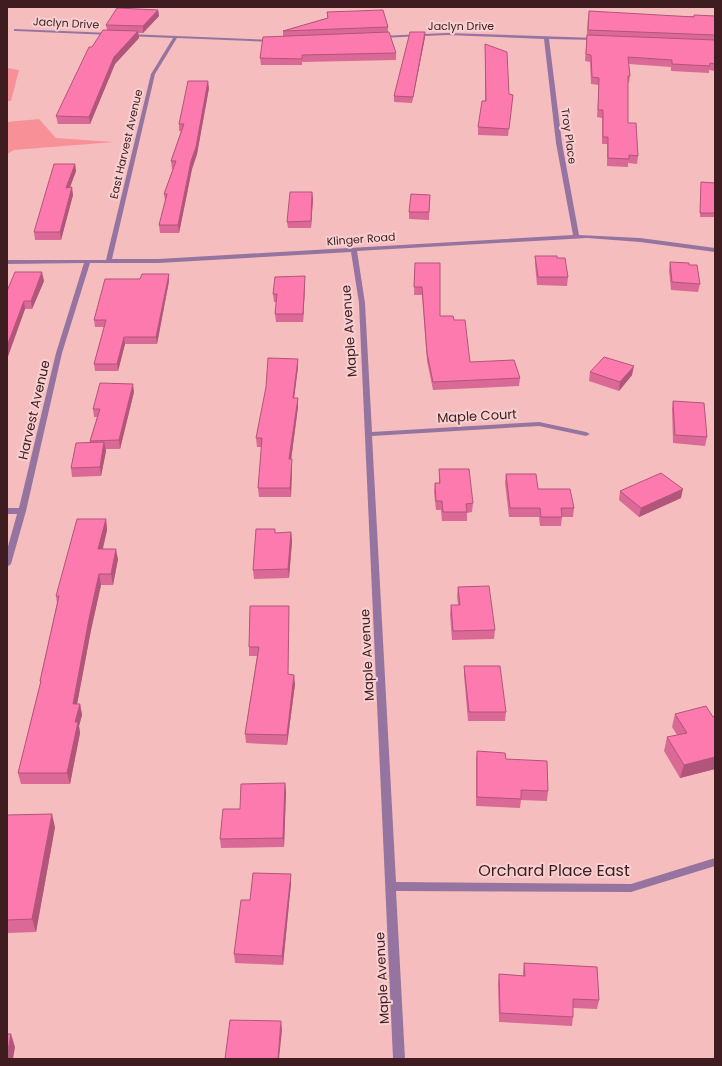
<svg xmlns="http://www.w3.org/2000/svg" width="722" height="1066" viewBox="0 0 722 1066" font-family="Poppins,sans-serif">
<rect width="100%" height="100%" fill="#f6bdbf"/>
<g fill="#f79197">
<path d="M7,68L19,70L11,101H7Z"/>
<path d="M39,119L56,138L114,142L14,150L7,154V122Z"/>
</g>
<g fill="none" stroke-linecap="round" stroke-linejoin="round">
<g fill="#9574a0" fill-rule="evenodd">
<path d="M14,29L111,33L113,34L111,35L16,31H14Z"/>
<path d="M447,33L598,38V39L596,40L549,39L562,143L579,235L640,238L715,248V252L640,242L587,238L357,251L365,303L372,432L539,422L586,432L590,434L586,436L539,426L372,436L396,882L631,884L715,858V866L631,892L396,891L405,1059H393L359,303L351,252L158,263H90L62,353L26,511L11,564L7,567V550L17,514H7V508H19L56,353L84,263L7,264V260H106L151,74L173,38L126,36V34H128L273,40L275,41L273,42L177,38L155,74L112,259H158L573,235L556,143L544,39L447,35L380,38L378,37L380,36Z"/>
</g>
</g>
<g fill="#da6996">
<path d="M158,10L159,16L143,33H138L139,38L115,64L90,124H58L56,116L107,30L106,25Z"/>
<path d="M327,12L388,27V32L396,53V60L302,62V65H261L260,58L283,36V31L327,18Z"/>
<path d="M715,16V71L709,70V73L671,71V67L629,64L630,76L629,83H628V123L638,156L637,164L628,163V167L607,166V144H602V118L597,117L599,85L591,84L590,62L585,61L588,17Z"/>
<path d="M425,37L412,103L394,102V96Z"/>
<path d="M485,44L509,94L513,95L508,136L478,135V127L485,101Z"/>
<path d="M209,88L197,154L192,169L179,233H160L159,225L165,201L164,194L173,169H172L171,161L181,131H179V124Z"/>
<path d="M75,164L76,171L70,187L73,195L61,240H35L34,232Z"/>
<path d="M701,182L715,183V217H700L701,186Z"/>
<path d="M430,195L429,220L409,219V212Z"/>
<path d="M313,198L311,228H288L287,222Z"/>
<path d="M535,256L557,258L568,277L567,286L537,285L535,264Z"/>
<path d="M670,262L700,284L698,292L671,290L669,270Z"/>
<path d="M415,263L440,316L454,320L470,362L520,378L519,386L433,390L427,361L422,295H414Z"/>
<path d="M44,281L32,309H25L7,359V291Z"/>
<path d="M169,281L157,344H125L118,371H95L94,364L104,327H95L94,320Z"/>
<path d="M305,285L303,322H276L275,314L276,302H274L273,294Z"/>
<path d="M298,367L294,398L298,407L291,459L292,468L291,497H259L258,488L262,447H257L256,438Z"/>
<path d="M590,372L632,375L619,391L589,381Z"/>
<path d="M134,392L120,449H106V451L101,476L72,477L71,468L90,443V441L97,417H94L93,409Z"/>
<path d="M673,401L707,437L705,446L673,443L672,409Z"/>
<path d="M439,469L473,503L472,512L467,513V521H442L441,510H436L434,492L435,483H439Z"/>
<path d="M506,474L538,489L574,508L573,517H562L561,526H540L539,517H509L505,483Z"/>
<path d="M620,491L681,498L639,517L619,500Z"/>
<path d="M106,519L107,530L103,549L118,559L113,585H101L91,630L77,704H80L82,715L79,726L80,733L70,784H21L18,773L40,684V681L57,603L56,596Z"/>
<path d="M291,532L292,541L289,578L254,579L253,570Z"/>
<path d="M458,587L495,630L494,639L452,640L450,614L451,605H458L457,596Z"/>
<path d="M289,615L288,674L295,684L287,745L246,743L245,734L257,656H249V647Z"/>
<path d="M464,666L506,712L505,721H468L464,675Z"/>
<path d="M675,714L713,717L715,716V769L680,778L664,751L667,737L677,735L672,727Z"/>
<path d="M477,751L506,759L548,791L547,801L521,800L520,808L476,806V760Z"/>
<path d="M285,783L286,792L284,847L221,848L220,839L240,809Z"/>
<path d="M7,815L55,827L36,932L7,933Z"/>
<path d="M291,874V883L283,965L235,963L234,954L250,900Z"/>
<path d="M524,963L599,1000L597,1009L573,1008V1017L572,1026L499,1022L498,983L499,974L523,976V972Z"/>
</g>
<g fill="#b1557a">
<path d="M158,10L159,16L143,33V26Z"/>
<path d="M138,31L139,38L115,64L90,124L89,117L114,57Z"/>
<path d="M425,32V37L412,103L413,97Z"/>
<path d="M208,81L209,88L197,154L192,169L179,233L178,225Z"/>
<path d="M75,164L76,171L67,195L66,188Z"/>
<path d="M72,187L73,195L61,240L60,232Z"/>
<path d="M312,192L313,198L311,228V221Z"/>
<path d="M42,272L44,281L32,309L31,301Z"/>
<path d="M169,274V281L157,344L156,337Z"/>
<path d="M305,276V285L303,322V314Z"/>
<path d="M24,301L25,309L7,359V346Z"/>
<path d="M124,337L125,344L118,371L117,364Z"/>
<path d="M298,359V367L293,407V398Z"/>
<path d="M634,366L632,375L619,391L620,382Z"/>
<path d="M133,384L134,392L120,449L119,440Z"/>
<path d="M298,398V407L290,468L289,459Z"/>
<path d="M104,442L106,451L101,476L100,467Z"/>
<path d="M292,459V468L291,497L290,488Z"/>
<path d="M683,489L681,498L639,517L641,508Z"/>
<path d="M106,519L107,530L100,559L98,549Z"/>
<path d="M291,532L292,541L289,578L288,569Z"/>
<path d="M116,549L118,559L113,585L111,574Z"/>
<path d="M99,574L101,585L91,630L75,715L73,704L89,619Z"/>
<path d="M294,675L295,684L287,745V735Z"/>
<path d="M80,704L82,715L79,726L80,733L70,784L67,773L75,722Z"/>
<path d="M715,757V769L680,778L684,765Z"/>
<path d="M285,783L286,792L284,847L283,838Z"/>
<path d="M52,814L55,827L36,932L32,919Z"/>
<path d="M291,874V883L283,965L282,956Z"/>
<path d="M281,1021L282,1030L279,1059H278Z"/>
<path d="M11,1034L15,1047L13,1059H7V1055Z"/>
</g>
<g fill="#fd7aae" stroke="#b1557a">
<path d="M117,8L158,10L143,26L106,25Z"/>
<path d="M383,10L388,27L283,31L328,18L327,12Z"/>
<path d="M589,11L694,17V15L715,16V35L588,30Z"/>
<path d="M103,30L138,31L114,57L89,117L56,116L89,47H92Z"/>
<path d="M389,32L396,53L302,55V59L260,58L263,37Z"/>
<path d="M410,32H425L413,97L394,96Z"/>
<path d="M587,35L715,40V64L710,63V66L672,64V60L628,57L630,76H628V123H636L638,156L629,155V159L608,158V137H603V110H598L599,78L592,77L591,55L586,54Z"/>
<path d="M485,44L507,52L509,94L513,95L509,129L478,127L482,101H486Z"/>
<path d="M188,81H208L196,147L191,161L178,225H159L167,194H164L176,161H171L184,124H179Z"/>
<path d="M54,164H75L66,188L72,187L60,232H34Z"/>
<path d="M701,182L715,183V213H700Z"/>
<path d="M290,192H312L311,221L287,222Z"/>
<path d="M411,194L430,195L429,212H409Z"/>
<path d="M535,256H557V258H565L568,277H538Z"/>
<path d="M670,262L689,263V265H697L700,284L672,282Z"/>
<path d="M415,263H440V316H453L454,320H465L470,362L514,360L520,378L433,382L427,353L422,287H414Z"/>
<path d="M15,272H42L31,301H24L7,346V291Z"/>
<path d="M142,274H169L156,337H124L117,364H94L106,320H94L105,279H140Z"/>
<path d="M305,276L303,314H275L277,294H273L275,277Z"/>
<path d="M604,357L634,366L620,382L590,372Z"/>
<path d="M268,358L298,359L293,398H298L289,459H292L290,488H258L262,438H256L266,387Z"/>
<path d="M100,383L133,384L119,440L90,441L100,409H93Z"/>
<path d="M673,401L704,403L707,437L675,435Z"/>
<path d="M104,442L100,467L71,468L76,443Z"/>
<path d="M439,469H469L473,503L466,504L467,512H443L442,501H436L435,483H440Z"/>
<path d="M661,473L683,489L641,508L620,491Z"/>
<path d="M506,474H536L538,489H570L574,508H561L562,517H541L540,508H510Z"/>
<path d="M77,519H106L98,549H116L111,574H99L89,619L73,704H80L75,722H78L67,773H18L41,681H40L59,596H56Z"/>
<path d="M256,529H275V533L291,532L288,569L253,570Z"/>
<path d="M489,586L495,630L453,631L451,605H460L458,587Z"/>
<path d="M250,606H289L288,674L294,675L287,735L245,734L259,647H249Z"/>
<path d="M464,666H500L506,712H469Z"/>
<path d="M706,706L713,717L715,716V757L684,765L667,737L687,733L675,714Z"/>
<path d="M477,751L505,753L506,759L547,761L548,791L521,790V799L477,797Z"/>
<path d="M285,783L283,838L220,839L223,809H240L241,784Z"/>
<path d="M52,814L32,919L7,920V815Z"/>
<path d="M253,873L291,874L282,956L234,954L241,900H250Z"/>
<path d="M524,963L597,967L599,1000L573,999V1017L500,1013L499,974L525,976Z"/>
<path d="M230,1020L281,1021L278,1059H225Z"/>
<path d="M7,1034H11L7,1055Z"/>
</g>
<g text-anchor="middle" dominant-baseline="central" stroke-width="4" stroke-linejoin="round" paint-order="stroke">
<g font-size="11" fill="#3f1c1f" stroke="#f7d0d1">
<text transform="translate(66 23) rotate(3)">Jaclyn Drive</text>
<text x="461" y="26">Jaclyn Drive</text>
<text transform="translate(569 136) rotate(82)">Troy Place</text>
<text transform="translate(126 144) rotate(-77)">East Harvest Avenue</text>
<text transform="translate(361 239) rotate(-4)">Klinger Road</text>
</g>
<g font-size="13" fill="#3f1c1f" stroke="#f7d0d1">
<text transform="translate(349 331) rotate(-94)">Maple Avenue</text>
<text transform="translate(34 410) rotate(-77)">Harvest Avenue</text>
<text transform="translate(477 416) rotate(-3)">Maple Court</text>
<text transform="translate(367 655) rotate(-93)">Maple Avenue</text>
<text transform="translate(382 978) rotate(-93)">Maple Avenue</text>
</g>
<g font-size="16" fill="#3f1c1f" stroke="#f7d0d1">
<text x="554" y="870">Orchard Place East</text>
</g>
</g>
<rect width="722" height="1066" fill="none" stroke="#3f1c1f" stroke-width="16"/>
</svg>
